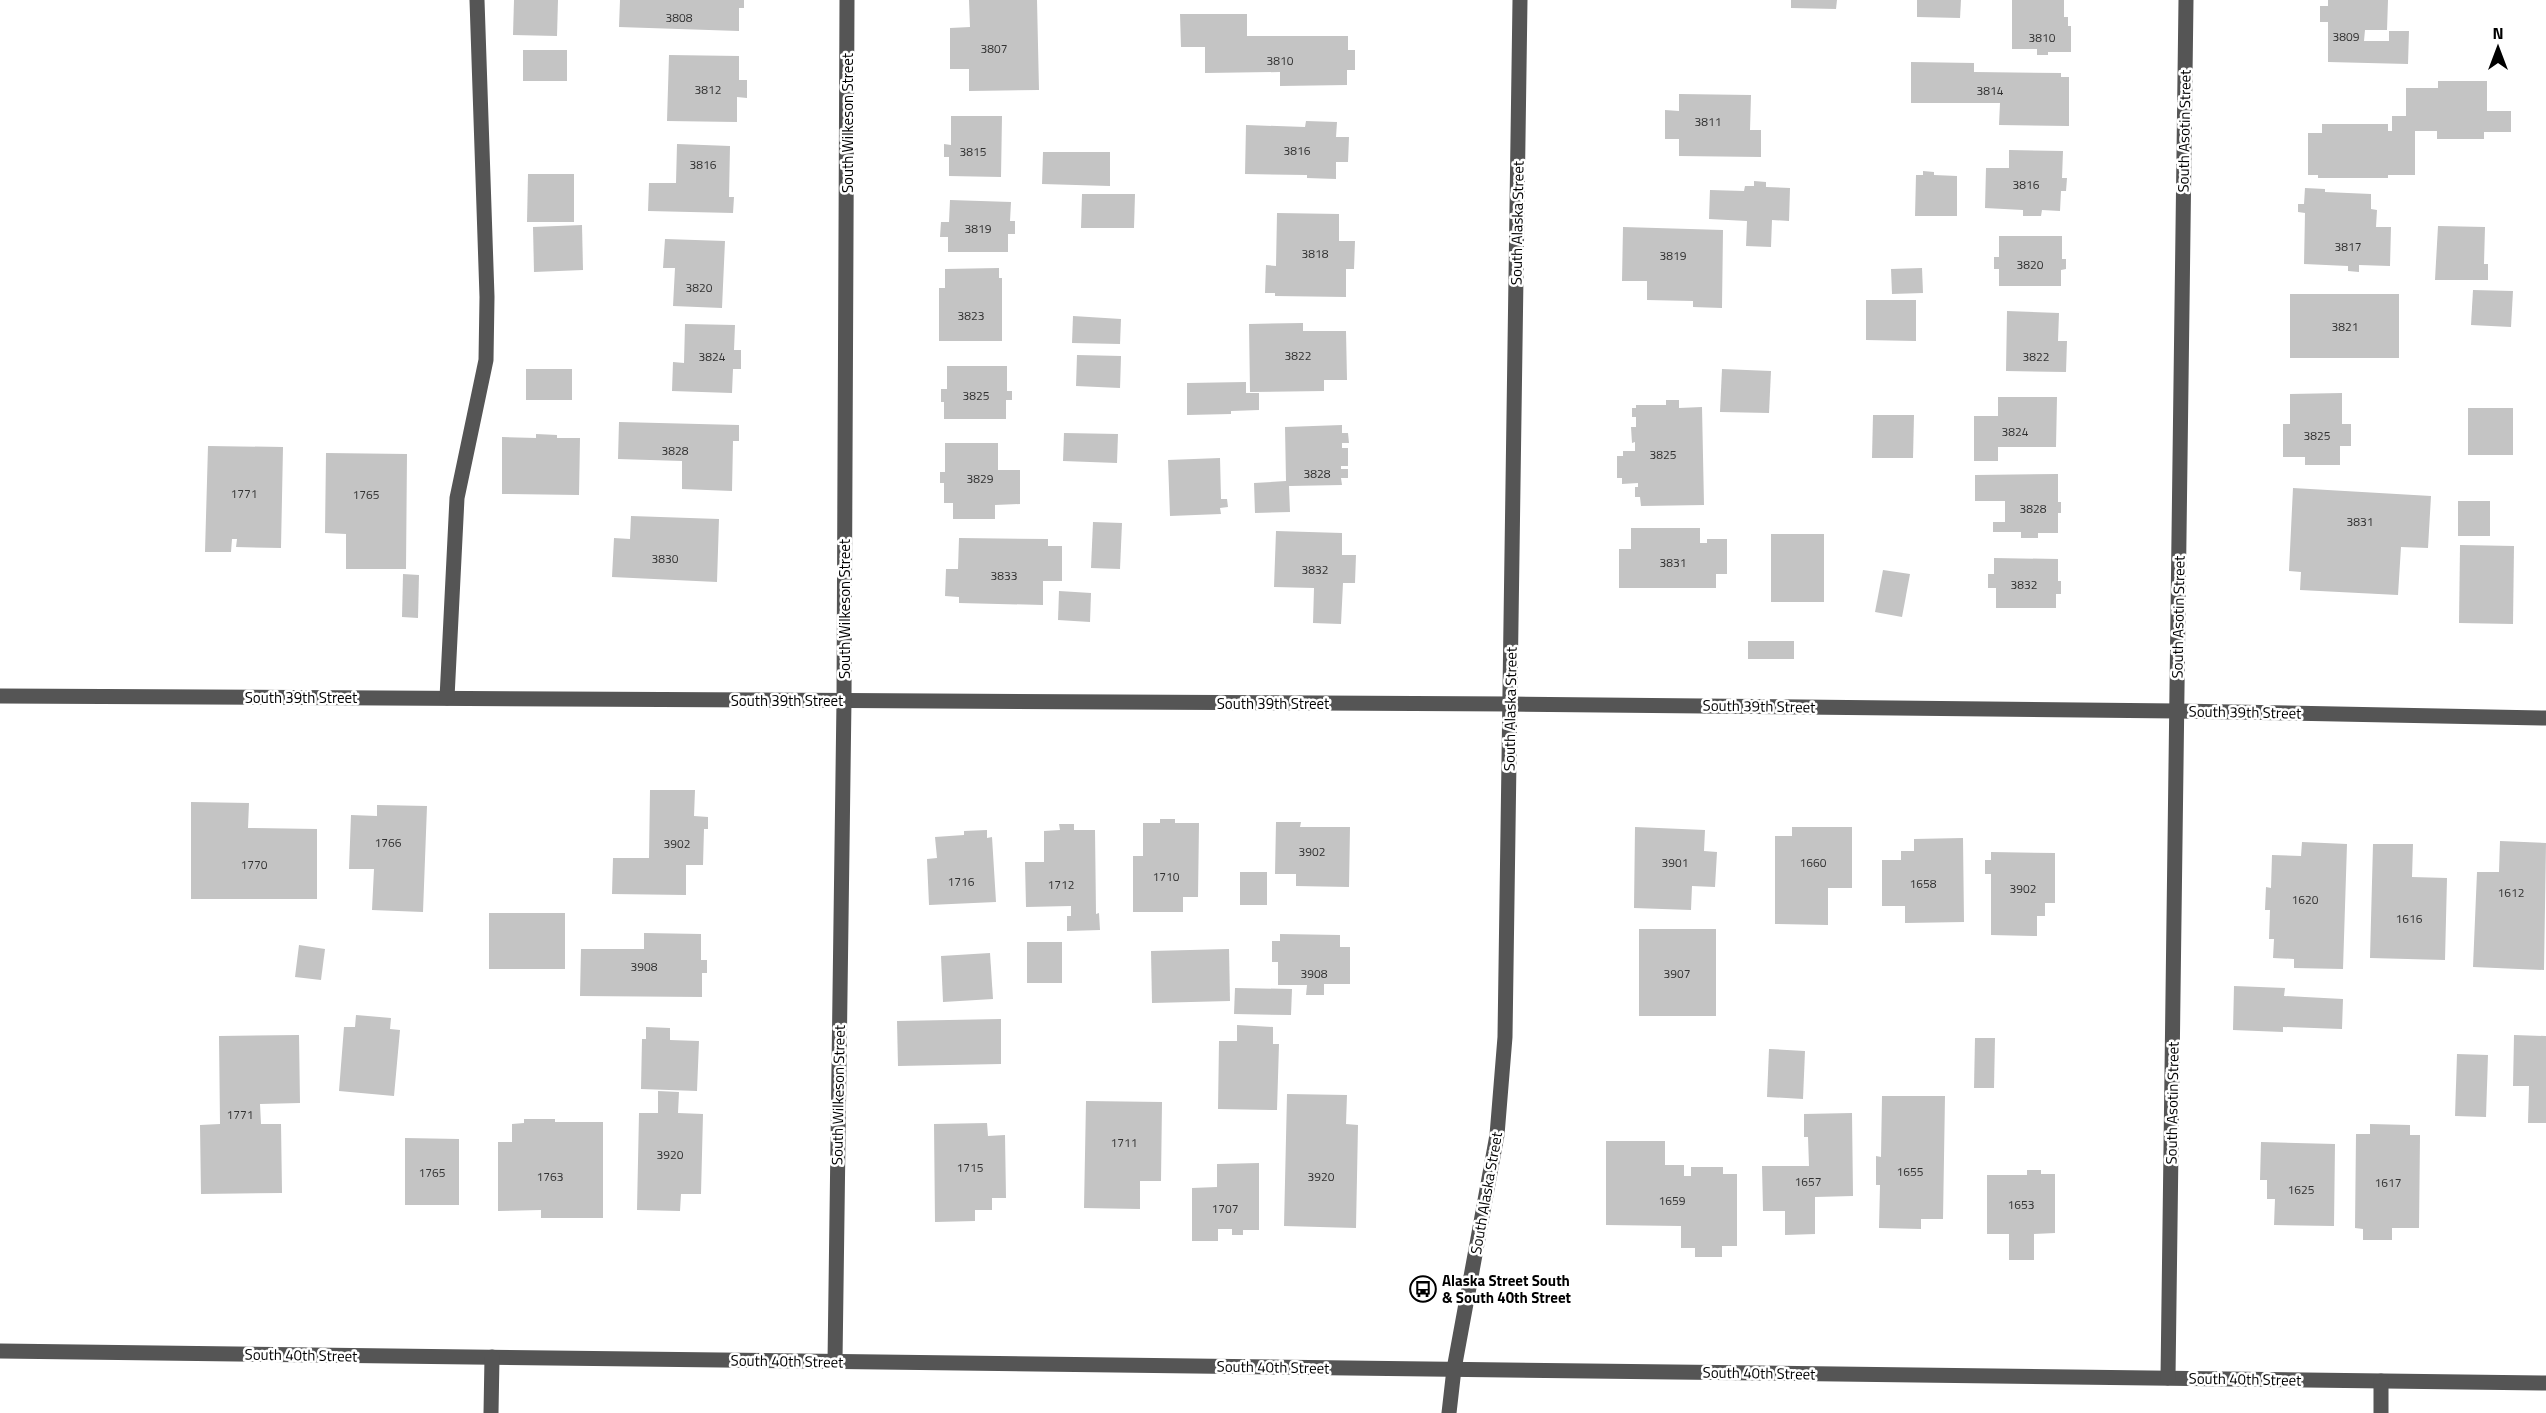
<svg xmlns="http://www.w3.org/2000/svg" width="2546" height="1413" viewBox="0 0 2546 1413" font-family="'Titillium Web',sans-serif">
<rect width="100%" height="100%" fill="#fff"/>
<g fill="#c4c4c4">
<path d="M514,0H558L557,36L513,35Z"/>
<path d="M620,0H744V8H739V31L619,27Z"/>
<path d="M969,0H1037L1039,90L969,91V69H950V28L970,27Z"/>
<path d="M1791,0H1837L1836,9L1791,8Z"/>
<path d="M1917,0H1961L1960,18L1917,17Z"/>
<path d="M2012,0H2064V17H2068V26H2071V52H2048V55H2037V49H2012Z"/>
<path d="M2328,0H2388L2387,30H2365L2364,41H2389V31H2409L2408,64L2328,62V22H2320V6H2328Z"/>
<path d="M1180,14H1247V36H1348V50H1355V70H1347V85L1280,86V72L1205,73V47H1181Z"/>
<rect x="523" y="50" width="44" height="31"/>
<path d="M669,55L739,56V80H747V98L737,97V122L667,121Z"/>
<path d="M1911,62L1974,63V72L2061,73V77H2069V126L1999,125L2000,103H1911Z"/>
<path d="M2438,81H2487V111H2511V132H2484V139H2437V131H2415V175H2388V178H2318V175H2308V133H2322V124H2388V131H2392V116H2406V88H2438Z"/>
<path d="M1679,94L1751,95L1750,130H1761V157L1679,156V139H1665V110L1679,111Z"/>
<path d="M951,116H1002L1001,177L949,176V157H944V144L951,145Z"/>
<path d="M1306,121L1337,122L1336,137H1349L1348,162H1336V179L1307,178V175L1245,174L1246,125L1305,127Z"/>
<path d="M677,144L730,146L729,197H734L733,213L648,211L649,183H676Z"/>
<path d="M2009,150L2063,151L2062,178H2067L2066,191H2061L2060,211L2042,210L2041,216H2023V210L1985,208L1986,168H2009Z"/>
<path d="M1043,152H1110V186L1042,184Z"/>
<path d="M1923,171L1934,172V175L1957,176V216H1915L1916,175H1923Z"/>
<path d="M528,174H574V222H527Z"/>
<path d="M1754,181L1766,182V187L1790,188L1789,221L1772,220L1771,247L1746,246L1747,221L1709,219L1710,190L1744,191L1745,186H1754Z"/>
<path d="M2305,188L2325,189V192L2371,194V209L2377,210L2376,227H2391L2390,266L2359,265V272L2348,271V266L2304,264L2305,213L2298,212V204H2304Z"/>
<path d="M1082,194H1135L1134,228H1081Z"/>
<path d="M950,200L1011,202L1010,221H1015V234H1008V252H948V237H940L941,222H949Z"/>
<path d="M1277,213L1339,214V241H1355L1354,269H1346V297L1275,296V293H1265L1266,265L1276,266Z"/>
<path d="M582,225L583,270L534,272L533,227Z"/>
<path d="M2438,226L2485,227L2484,264H2488V280H2435Z"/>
<path d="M1623,227L1723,230L1722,308L1693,307V301L1647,300V281H1622Z"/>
<path d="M1999,236H2062V259H2066V269L2061,270V286H1999V269H1994V257H1999Z"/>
<path d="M665,239L725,241L722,308L673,306L675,268H663Z"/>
<path d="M999,268V278H1002V341H939V288H945V269Z"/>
<path d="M1922,268L1923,293L1892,294L1891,269Z"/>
<path d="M2473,290L2513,291L2511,327L2471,325Z"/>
<rect x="2290" y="294" width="109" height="64"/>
<path d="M1866,300H1916V341L1866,340Z"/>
<path d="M2007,311L2059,313L2058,341H2067L2066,372L2006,371Z"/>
<path d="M1073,316L1121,319L1120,344L1072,343Z"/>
<path d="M1303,323V331H1346L1347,380H1324V391L1250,392L1249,324Z"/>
<path d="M685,324L735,325L734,350H741V369H733L732,393L672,391L673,362L684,363Z"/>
<path d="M1077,355L1121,356L1120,388L1076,386Z"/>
<path d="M947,366H1007V391H1012V400H1006V419H944V402H941V389H947Z"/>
<rect x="526" y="369" width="46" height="31"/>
<path d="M1722,369L1771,371L1769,413L1720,412Z"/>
<path d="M1246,382V393H1259V410L1231,411V414L1187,415V383Z"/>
<path d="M2342,393V424H2351V446H2340V465H2305V457H2283V424H2290V394Z"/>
<path d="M1998,397H2057L2056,447H1998V461H1974V416H1998Z"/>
<path d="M1666,400H1679V408L1702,407L1704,505L1641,506L1640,497H1635V487H1638V483L1622,484V478H1617V456H1623V451H1635V442L1632,443L1631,427H1636V417H1632V408H1636V405H1666Z"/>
<rect x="2468" y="408" width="45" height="47"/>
<path d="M1873,415H1914L1913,458H1872Z"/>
<path d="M619,422L739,425V441H733L732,491L682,489V461L618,459Z"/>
<path d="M1342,425V433H1348L1349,443H1342V448H1348V466H1341V469H1348V478H1341L1342,485L1289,486L1290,512L1255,513L1254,483L1286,481L1285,427Z"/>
<path d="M1064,433L1118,434L1117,463L1063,461Z"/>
<path d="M536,434L557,435V438H580L579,495L502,494V437L536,438Z"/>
<path d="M945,443H998V470H1020V504L995,505V519H953V503H944V483H940V472H945Z"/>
<path d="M208,446L283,447L281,548L236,547L237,539H232L231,552H205Z"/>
<path d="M326,453L407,454L406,569H346V534L325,533Z"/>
<path d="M1220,458L1221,499H1227L1228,507L1220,508L1221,514L1170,516L1168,460Z"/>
<path d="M2058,474V502H2061V513H2058V533H2038V538H2021V532H1993V522H2005V501H1975V475Z"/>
<path d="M2293,488L2431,496L2428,548L2401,547L2398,595L2300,590L2301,572L2289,571Z"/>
<rect x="2458" y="501" width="32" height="35"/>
<path d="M631,516L719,519L717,582L612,577L614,538L630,539Z"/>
<path d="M1093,522L1122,523L1120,569L1091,568Z"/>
<path d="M1631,528H1700V543H1707V539H1727V574H1716V588H1619V549H1631Z"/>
<path d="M1276,531L1342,533V555H1356L1355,583H1343L1341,624L1313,623L1314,588L1274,587Z"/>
<rect x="1771" y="534" width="53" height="68"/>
<path d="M959,538L1048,539V546H1062V581H1043V605L959,603V597L945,596L946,569H958Z"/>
<path d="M2460,545L2514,546L2513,624L2459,623Z"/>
<path d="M1994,558L2058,559V581H2061V594H2056V608H1996V588H1988V574H1994Z"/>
<path d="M1883,570L1910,574L1902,617L1875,612Z"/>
<path d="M403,574L419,575L418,618L402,617Z"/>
<path d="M1059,591L1091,593L1090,622L1058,620Z"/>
<rect x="1748" y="641" width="46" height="18"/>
<path d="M650,790H695L694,816L708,817V829H704L703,865H686V895L612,894L613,858H649Z"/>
<path d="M191,802L249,803L248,828L317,829V899H191Z"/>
<path d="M377,805L427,806L423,912L372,910L374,869H349L351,815L377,816Z"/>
<path d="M1160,819H1175V823H1199L1198,897H1183V912H1133V856H1143V823H1160Z"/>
<path d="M1276,822H1301L1300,827H1350L1349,887L1296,886V874H1275Z"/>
<path d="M1059,824H1074V830H1095L1096,914L1099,913L1100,930L1067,931V916H1071V906L1026,907L1025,862H1044V831L1060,830Z"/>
<path d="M1635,827L1705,830L1704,851L1717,852L1715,887L1692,886L1691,910L1634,908Z"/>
<path d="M1792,827H1852V888H1828V925L1775,924V836H1792Z"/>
<path d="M987,830V838L992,837L996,902L929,905L927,859L937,858L935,837L964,835V831Z"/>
<path d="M1963,838L1964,922L1905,923V906H1882V860H1901V851H1914V839Z"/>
<path d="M2500,841L2546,843L2544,970L2473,967L2477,872H2499Z"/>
<path d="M2302,842L2347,844L2343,969L2294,968V959L2273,958L2274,939H2269L2270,910H2265L2266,887L2271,888L2272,855L2301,856Z"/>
<path d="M2373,844H2413L2412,877L2447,878L2445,960L2370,958Z"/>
<path d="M1991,852L2055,853V903H2045V916H2037V936L1991,935V874H1985V860H1991Z"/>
<rect x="1240" y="872" width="27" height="33"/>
<rect x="489" y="913" width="76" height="56"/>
<rect x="1639" y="929" width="77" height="87"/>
<path d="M644,933L701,934V960H707V973H702V997L580,996L581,949H644Z"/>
<path d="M1280,934L1340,935V947H1350V984H1324V995H1306L1307,985H1278V962H1272V941H1280Z"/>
<rect x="1027" y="942" width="35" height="41"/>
<path d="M299,945L325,949L321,980L295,977Z"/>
<path d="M1229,949L1230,1001L1152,1003L1151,951Z"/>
<path d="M990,953L993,999L943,1002L941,956Z"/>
<path d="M2234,986L2285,988L2284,996L2343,999L2342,1029L2283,1027V1032L2233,1030Z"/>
<path d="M1235,988L1292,989L1291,1015L1234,1014Z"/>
<path d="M356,1015L391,1018L390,1029L400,1030L394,1096L339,1091L344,1027H355Z"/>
<path d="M1001,1019V1064L898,1066L897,1021Z"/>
<path d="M1237,1025L1273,1027V1044H1279L1277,1110L1218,1109L1219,1041H1237Z"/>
<path d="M646,1027L670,1028V1040L699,1041L697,1091L641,1089L642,1039H646Z"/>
<path d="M299,1035L300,1103L260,1104L261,1124H281L282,1193L201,1194L200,1125L220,1124L219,1036Z"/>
<path d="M2514,1035L2546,1036V1123H2528L2529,1086H2513Z"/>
<path d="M1975,1038H1995L1994,1088H1974Z"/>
<path d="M1769,1049L1805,1051L1803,1099L1767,1097Z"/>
<path d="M2457,1054L2488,1055L2486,1117L2455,1116Z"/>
<path d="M658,1091L679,1092L678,1113L703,1114L701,1194H681L680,1211L637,1210L639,1113H658Z"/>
<path d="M1287,1094L1347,1095L1346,1124L1358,1125L1356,1228L1284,1226Z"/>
<path d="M1882,1096H1945L1943,1219H1921V1229L1879,1228L1880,1185H1876V1156L1881,1157Z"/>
<path d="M1086,1101L1162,1102L1161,1181H1140V1209L1084,1208Z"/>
<path d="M1852,1113L1853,1196L1815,1197V1234L1785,1235V1211H1763L1762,1166H1809L1808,1137H1804V1114Z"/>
<path d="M524,1119H555V1122H603V1218H541V1210L498,1211V1142H512V1124L524,1123Z"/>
<path d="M987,1123L988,1136L1005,1135L1006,1198H992V1210H975V1221L935,1222L934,1124Z"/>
<path d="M2370,1124L2410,1125V1135H2420L2419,1228H2392V1240H2363V1229L2355,1228L2356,1134H2370Z"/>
<path d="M405,1138L459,1139V1205H405Z"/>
<path d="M1606,1141H1665V1165H1684V1176H1691V1167H1723V1174H1737V1246H1722V1257H1695V1248H1681V1226L1606,1225Z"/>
<path d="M2261,1142L2335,1144L2334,1226L2274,1225L2275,1199H2267V1180H2260Z"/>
<path d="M1259,1163V1230H1243V1235H1232V1229H1218V1241H1192V1188L1217,1187V1164Z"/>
<path d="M2027,1170H2041V1174H2055V1233L2034,1234V1260H2009V1234H1987V1175H2027Z"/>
</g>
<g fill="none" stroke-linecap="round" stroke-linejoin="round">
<g stroke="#555" stroke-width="15">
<path d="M0,696L1510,704L2177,711L2546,718"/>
<path d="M447,698L457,498L486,360L487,297L477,0"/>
<path d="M0,1351L2546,1383"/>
<path d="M835,1362L844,700L847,0"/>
<path d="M2168,1378L2186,0"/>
<path d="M491,1413L492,1357"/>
<path d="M1449,1413L1454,1369L1497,1135L1505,1037L1520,0"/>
<path d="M2381,1413V1381"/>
</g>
</g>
<defs>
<g id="bus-ring" transform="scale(1.35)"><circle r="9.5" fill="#fff" stroke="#000" stroke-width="1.5"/><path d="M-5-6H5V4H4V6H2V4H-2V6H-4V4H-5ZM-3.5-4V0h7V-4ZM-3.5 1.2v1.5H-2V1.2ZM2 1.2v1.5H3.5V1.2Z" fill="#000"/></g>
</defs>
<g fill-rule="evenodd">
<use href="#bus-ring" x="1423" y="1289"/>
</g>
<g text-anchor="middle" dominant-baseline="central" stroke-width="5" stroke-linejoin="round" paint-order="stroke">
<g font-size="12" fill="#313131">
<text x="679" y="17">3808</text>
<text x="2346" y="36">3809</text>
<text x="2042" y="37">3810</text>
<text x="994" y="48">3807</text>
<text x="1280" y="60">3810</text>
<text x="708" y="89">3812</text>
<text x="1990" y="90">3814</text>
<text x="1708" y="121">3811</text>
<text x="1297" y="150">3816</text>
<text x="973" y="151">3815</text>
<text x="703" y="164">3816</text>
<text x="2026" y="184">3816</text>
<text x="978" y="228">3819</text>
<text x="2348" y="246">3817</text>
<text x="1315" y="253">3818</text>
<text x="1673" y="255">3819</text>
<text x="2030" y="264">3820</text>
<text x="699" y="287">3820</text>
<text x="971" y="315">3823</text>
<text x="2345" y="326">3821</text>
<text x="1298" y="355">3822</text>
<text x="712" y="356">3824</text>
<text x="2036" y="356">3822</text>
<text x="976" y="395">3825</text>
<text x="2015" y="431">3824</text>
<text x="2317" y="435">3825</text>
<text x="675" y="450">3828</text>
<text x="1663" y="454">3825</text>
<text x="1317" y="473">3828</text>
<text x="980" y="478">3829</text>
<text x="244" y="493">1771</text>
<text x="366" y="494">1765</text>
<text x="2033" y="508">3828</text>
<text x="2360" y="521">3831</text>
<text x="665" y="558">3830</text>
<text x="1673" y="562">3831</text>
<text x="1315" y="569">3832</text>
<text x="1004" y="575">3833</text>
<text x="2024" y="584">3832</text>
<text x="388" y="842">1766</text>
<text x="677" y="843">3902</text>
<text x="1312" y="851">3902</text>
<text x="1675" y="862">3901</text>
<text x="1813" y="862">1660</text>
<text x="254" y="864">1770</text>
<text x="1166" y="876">1710</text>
<text x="961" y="881">1716</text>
<text x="1923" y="883">1658</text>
<text x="1061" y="884">1712</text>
<text x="2023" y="888">3902</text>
<text x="2511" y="892">1612</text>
<text x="2305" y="899">1620</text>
<text x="2409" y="918">1616</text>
<text x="644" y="966">3908</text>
<text x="1314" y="973">3908</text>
<text x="1677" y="973">3907</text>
<text x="240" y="1114">1771</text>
<text x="1124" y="1142">1711</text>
<text x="670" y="1154">3920</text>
<text x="970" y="1167">1715</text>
<text x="1910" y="1171">1655</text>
<text x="432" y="1172">1765</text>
<text x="550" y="1176">1763</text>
<text x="1321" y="1176">3920</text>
<text x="1808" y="1181">1657</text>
<text x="2388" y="1182">1617</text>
<text x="2301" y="1189">1625</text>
<text x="1672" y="1200">1659</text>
<text x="2021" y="1204">1653</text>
<text x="1225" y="1208">1707</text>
</g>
<g font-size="15" fill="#000" stroke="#fff">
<text transform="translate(847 123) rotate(-90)">South Wilkeson Street</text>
<text transform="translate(2184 131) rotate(-89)">South Asotin Street</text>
<text transform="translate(1517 223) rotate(-89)">South Alaska Street</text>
<text transform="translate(844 609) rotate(-90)">South Wilkeson Street</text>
<text transform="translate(2178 617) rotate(-89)">South Asotin Street</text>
<text x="301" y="697">South 39th Street</text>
<text x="787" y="700">South 39th Street</text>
<text x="1273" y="703">South 39th Street</text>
<text transform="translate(1759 706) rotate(1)">South 39th Street</text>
<text transform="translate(1510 709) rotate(-89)">South Alaska Street</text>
<text transform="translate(2245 712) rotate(1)">South 39th Street</text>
<text transform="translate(838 1095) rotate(-89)">South Wilkeson Street</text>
<text transform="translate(2172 1103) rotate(-89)">South Asotin Street</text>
<text transform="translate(1486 1193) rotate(-80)">South Alaska Street</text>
<text transform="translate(301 1355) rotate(1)">South 40th Street</text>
<text transform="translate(787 1361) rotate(1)">South 40th Street</text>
<text transform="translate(1273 1367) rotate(1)">South 40th Street</text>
<text transform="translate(1759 1373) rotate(1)">South 40th Street</text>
<text transform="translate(2245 1379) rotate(1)">South 40th Street</text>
</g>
<g font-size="15" font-weight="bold" fill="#000" stroke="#fff" text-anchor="start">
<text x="1442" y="1280">Alaska Street South<tspan x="1442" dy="17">&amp; South 40th Street</tspan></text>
</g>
</g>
<g transform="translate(2498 48)" stroke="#ffffff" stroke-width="4.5" paint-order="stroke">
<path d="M0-4.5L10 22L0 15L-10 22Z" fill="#000000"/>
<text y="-9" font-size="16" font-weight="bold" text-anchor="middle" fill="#000000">N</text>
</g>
</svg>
